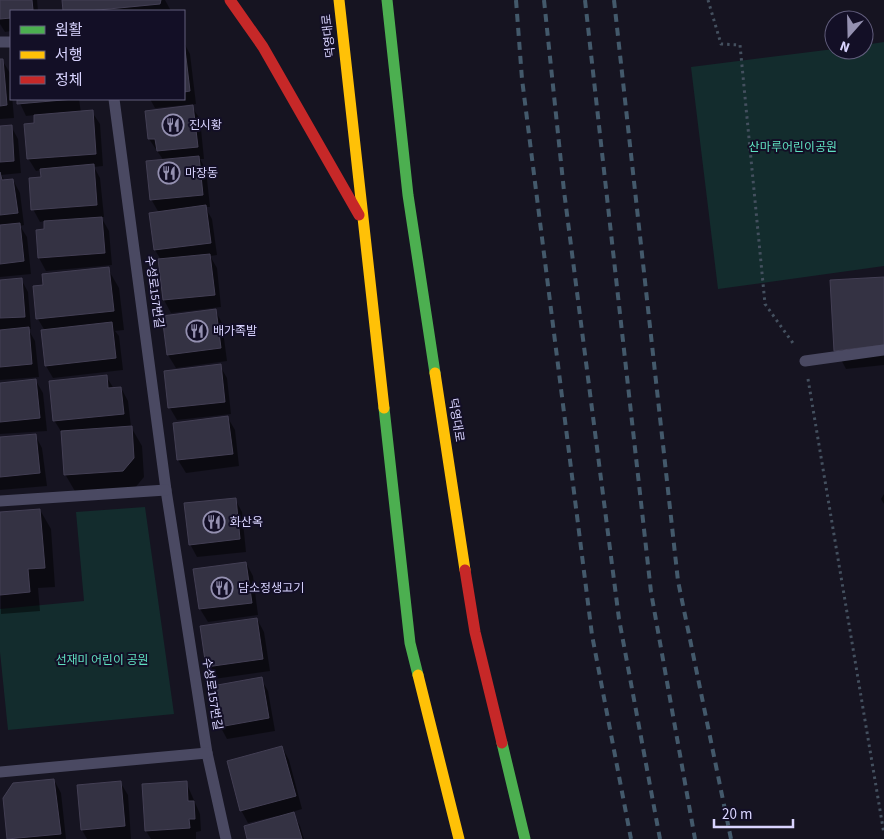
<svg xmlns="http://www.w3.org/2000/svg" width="884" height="839" viewBox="0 0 884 839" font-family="'Source Sans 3','Noto Sans KR',sans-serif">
<rect width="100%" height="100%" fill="#161421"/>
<g fill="#132c2d">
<path d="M884,42V266L718,289L691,67L834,49L864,50V45Z"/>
<path d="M145,507L174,714L8,730L0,652V609L84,601L76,512Z"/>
</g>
<g fill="#0007">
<path d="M0,0H39H37L38,11H11V31L5,32L0,24Z"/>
<path d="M63,0H165L171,11H64Z"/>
<path d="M184,43L190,54L196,104L155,108L150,99H142H184Z"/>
<path d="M2,60L10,73L14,118L0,119V61Z"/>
<path d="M18,99H79L81,113L92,112L100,124L103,166L94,167L100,178L104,217H101L109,231L112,265L46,271L39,258L45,230V221L40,222L33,209L42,178V170L36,171L28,158L36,124L35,115L26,116Z"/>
<path d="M192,107L200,119L204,159H200L206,170L210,207H205L212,219L217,255L210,256L217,268L221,307L171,313L164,300L161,260L155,250L150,214L159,213L151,199L164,161L149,139Z"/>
<path d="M11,126L18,139L21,173L1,175L5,181L13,180L20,193L24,225L20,226L27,237L31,274L0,277V127Z"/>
<path d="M108,269L119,288L124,330L115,331L119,336L123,370L53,378L46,366L45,331L38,319L34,287Z"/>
<path d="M884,278V365L846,369L836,350Z"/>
<path d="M21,279L28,292L31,329H28L35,341L39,377L0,380V281Z"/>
<path d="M215,310L222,323L227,361L176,368L168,355L163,317Z"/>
<path d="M220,366L227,378L231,414L177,420L170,408Z"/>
<path d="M106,376L114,389L121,388L128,401L131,427L142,446L144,477L134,489L76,493L65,474L62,433L54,420Z"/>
<path d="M36,381L43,393L47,431L0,434V384Z"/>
<path d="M228,418L235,430L239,466L186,473L178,460L174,424Z"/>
<path d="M35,435L42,448L47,486L0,490V439Z"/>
<path d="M884,494V504L881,499Z"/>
<path d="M235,499L242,512L246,552L197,557L190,544Z"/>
<path d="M40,510L51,529L55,587L38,588L40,611L1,614L0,513Z"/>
<path d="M246,563L253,576L258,615L208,622L200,609L195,570Z"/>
<path d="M257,619L264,632L270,671L214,679L207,667Z"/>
<path d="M261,679L268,691L275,731L227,739L220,726Z"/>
<path d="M282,747L289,760L302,809L292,812L300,826L304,839H249L277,818V816L248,823L241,810Z"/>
<path d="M54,780L61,793L66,839H9L4,799Z"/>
<path d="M120,782L128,795L131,839H87L82,830Z"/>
<path d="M186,782L200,814L201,831L196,832V839H151L146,831Z"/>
</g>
<g fill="#343243" stroke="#433f54">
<path d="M0,0H32L33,10L11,11V18L0,19Z"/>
<path d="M62,0H161L160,4L88,11H63Z"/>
<path d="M184,41L190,91L184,92Z"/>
<path d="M0,59H3L7,105L0,106Z"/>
<path d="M17,99H74L17,104Z"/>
<path d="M193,105L198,147L157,151L155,139H148L145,111Z"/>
<path d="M93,110L96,154L27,159L24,124L34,123V115Z"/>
<path d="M12,125L14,161L0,162V126Z"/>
<path d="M199,156L203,195L150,200L146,161Z"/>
<path d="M94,164L97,205L31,210L29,178L41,177L40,169Z"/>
<path d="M0,172L2,180L13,179L18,213L0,215Z"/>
<path d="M206,205L211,243L154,250L149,213Z"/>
<path d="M102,217L105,253L38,258L36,230L44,229V221Z"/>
<path d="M20,223L24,261L0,264V225Z"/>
<path d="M210,254L215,295L163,300L158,259Z"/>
<path d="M109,267L114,311L36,319L33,286L43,285L42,274Z"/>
<path d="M884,277V345L834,351L830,280Z"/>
<path d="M22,278L25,317L0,318V280Z"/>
<path d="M216,309L221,348L167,355L162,316Z"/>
<path d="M112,322L116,358L45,366L41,330Z"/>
<path d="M29,327L32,364L0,367V330Z"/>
<path d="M221,364L225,402L168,408L164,371Z"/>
<path d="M107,375L108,388L121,387L124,414L53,421L49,381Z"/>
<path d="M36,379L40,418L0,422V383Z"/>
<path d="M228,416L233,454L177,460L173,423Z"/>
<path d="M132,426L134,458L123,471L64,475L61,431Z"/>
<path d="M36,434L40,473L0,477V437Z"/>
<path d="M236,498L240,539L189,545L184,503Z"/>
<path d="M40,509L45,568L28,569L30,592L0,595V512Z"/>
<path d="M246,562L252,603L199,609L193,569Z"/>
<path d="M257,618L263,659L206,667L200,626Z"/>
<path d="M262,677L269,718L219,727L212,686Z"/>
<path d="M282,746L296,796L240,811L227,761Z"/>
<path d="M54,779L61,834L7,839L3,798L13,783Z"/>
<path d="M121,781L125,826L81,830L77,785Z"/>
<path d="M187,781L188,801H194L195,819H189L190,828L145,831L142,784Z"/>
<path d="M294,812L302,839H247L244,826Z"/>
</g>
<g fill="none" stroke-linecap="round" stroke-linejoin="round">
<g stroke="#44505f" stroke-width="3" stroke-dasharray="2.5 4" stroke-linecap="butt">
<path d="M708,0L721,44L740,45L765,304L795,346"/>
<path d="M808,379L884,834"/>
</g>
<g stroke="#4a4962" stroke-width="11">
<path d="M0,42H11"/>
<path d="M114,99L166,490L207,753L226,839"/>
<path d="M805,361L884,350"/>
<path d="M0,501L166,490"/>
<path d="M0,772L207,753"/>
</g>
<g stroke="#4caf50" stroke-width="11">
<path d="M387,0L408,195L435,373"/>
<path d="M384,408L410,643L418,675"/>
<path d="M502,743L525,839"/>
</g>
<g stroke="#ffc107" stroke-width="11">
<path d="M339,0L384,408"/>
<path d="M435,373L465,570"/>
<path d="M418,675L459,839"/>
</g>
<g stroke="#c62828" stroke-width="11">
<path d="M230,0L263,47L359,215"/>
<path d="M465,570L475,632L502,743"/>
</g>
<g stroke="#43596b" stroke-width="4" stroke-dasharray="8 6" stroke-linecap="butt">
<path d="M516,0L522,79L592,635L631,839"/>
<path d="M544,0L564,191L619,619L660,839"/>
<path d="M585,0L651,592L695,839"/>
<path d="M614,0L678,581L731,839"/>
</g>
</g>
<defs>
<g id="restaurant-ring" transform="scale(1.125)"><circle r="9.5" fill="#130f26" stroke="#9591b1" stroke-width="1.5"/><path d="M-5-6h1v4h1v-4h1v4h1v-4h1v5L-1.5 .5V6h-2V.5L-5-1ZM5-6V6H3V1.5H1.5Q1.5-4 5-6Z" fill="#9591b1"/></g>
</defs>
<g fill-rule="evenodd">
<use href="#restaurant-ring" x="173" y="125"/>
<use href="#restaurant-ring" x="169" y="173"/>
<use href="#restaurant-ring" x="197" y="331"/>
<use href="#restaurant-ring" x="214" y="522"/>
<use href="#restaurant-ring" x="222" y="588"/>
</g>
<g text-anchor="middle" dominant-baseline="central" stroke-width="4" stroke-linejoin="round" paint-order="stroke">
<g font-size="12" fill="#d9d4ff" stroke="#130f26">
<text transform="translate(329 36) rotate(-96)">덕영대로</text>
<text transform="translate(154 292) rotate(82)">수성로157번길</text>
<text transform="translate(456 420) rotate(81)">덕영대로</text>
<text transform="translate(212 694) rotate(81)">수성로157번길</text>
</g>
<g font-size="12" fill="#d9d4ff" stroke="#130f26" text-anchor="start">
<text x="189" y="125">진시황</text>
<text x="185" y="173">마장동</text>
<text x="213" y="331">배가족발</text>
<text x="230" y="522">화산옥</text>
<text x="238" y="588">담소정생고기</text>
</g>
<g font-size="12" fill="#5fe0c0" stroke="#130f26">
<text x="793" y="147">산마루어린이공원</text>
<text x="102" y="660">선재미 어린이 공원</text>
</g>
</g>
<rect x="10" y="10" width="175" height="90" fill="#130f26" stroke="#625e7d"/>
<rect x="20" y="26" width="25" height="8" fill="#4caf50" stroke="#625e7d"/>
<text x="55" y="35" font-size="15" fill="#d9d4ff">원활</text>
<rect x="20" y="51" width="25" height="8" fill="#ffc107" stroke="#625e7d"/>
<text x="55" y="60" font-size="15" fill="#d9d4ff">서행</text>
<rect x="20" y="76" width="25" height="8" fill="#c62828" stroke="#625e7d"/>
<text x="55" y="85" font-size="15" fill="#d9d4ff">정체</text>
<g transform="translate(849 35) rotate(200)"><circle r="24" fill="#130f26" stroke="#625e7d"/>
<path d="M0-4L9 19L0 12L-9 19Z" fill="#9591b1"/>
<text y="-8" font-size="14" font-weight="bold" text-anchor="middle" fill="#d9d4ff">N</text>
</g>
<path d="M714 819v8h79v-8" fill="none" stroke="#d9d4ff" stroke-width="2.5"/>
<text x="722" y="819" font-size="15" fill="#d9d4ff" stroke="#130f26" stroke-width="4" paint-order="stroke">20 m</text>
</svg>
